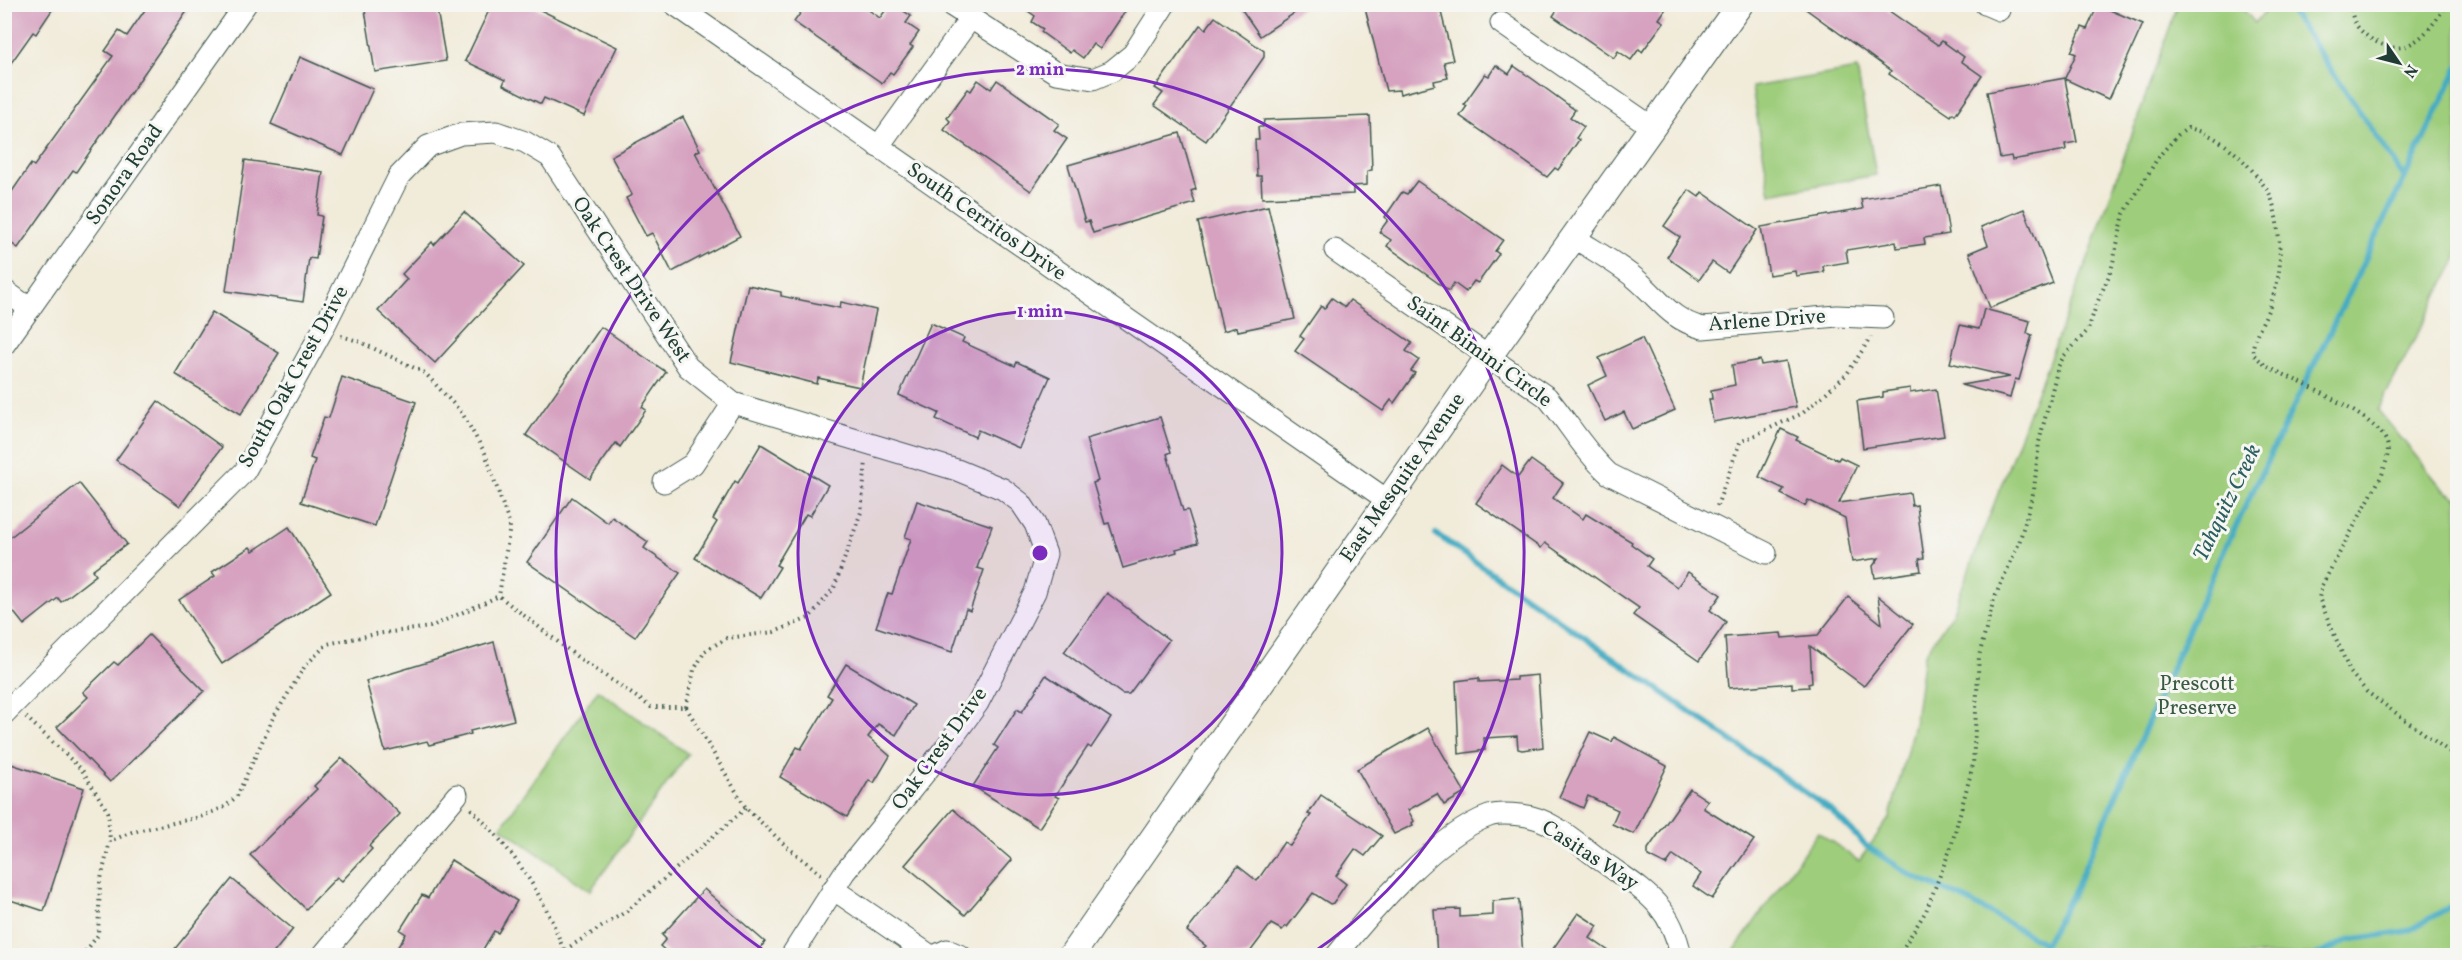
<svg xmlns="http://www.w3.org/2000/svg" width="2462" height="960" viewBox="0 0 2462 960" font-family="Vollkorn,serif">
<rect width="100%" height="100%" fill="#f6f6f2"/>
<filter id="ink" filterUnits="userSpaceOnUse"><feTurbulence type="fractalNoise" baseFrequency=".0167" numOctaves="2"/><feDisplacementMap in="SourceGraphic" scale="12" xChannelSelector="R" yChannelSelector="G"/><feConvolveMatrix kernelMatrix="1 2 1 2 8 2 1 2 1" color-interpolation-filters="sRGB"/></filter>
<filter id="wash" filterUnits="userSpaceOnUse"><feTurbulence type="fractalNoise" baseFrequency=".008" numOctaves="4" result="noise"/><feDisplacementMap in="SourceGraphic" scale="24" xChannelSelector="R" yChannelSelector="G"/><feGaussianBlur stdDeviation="1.35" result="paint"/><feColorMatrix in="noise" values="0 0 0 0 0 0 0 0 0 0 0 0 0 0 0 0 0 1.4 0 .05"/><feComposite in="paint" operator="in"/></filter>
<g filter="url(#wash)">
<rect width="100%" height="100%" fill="#f1ebd9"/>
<g fill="#9ecd7b" stroke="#5e8558" stroke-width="1.5">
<path d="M2178,4L2240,5L2255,23L2270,5H2457V258L2378,410L2443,489L2457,498V955H1731L1818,832L1859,861L1890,817L1915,720L1924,655L1952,614L2090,253Z"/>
<path d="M1857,69L1876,175L1770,194L1752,87Z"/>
<path d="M598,690L688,754L590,891L501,827Z"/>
</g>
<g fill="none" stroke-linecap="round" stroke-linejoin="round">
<g stroke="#42abc2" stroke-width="6">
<path d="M2286,4L2405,178"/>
<path d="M1436,534L1832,811L1865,845L1912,876L1965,899L2045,944"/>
<path d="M2036,956L2045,944L2076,887L2215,569L2458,68"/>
<path d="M2316,956L2348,940L2408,931L2458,902"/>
</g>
</g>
<g id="blocks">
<g fill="#d6a2c0">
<path d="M10,4H56L36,34L33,32L4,73V12Z"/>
<path d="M149,4H192L76,172L73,170L18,248L4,238V188L11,193L31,164L34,166L113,56L105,51L119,31L127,36Z"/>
<path d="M364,4H436L446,61L375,72Z"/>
<path d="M492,4H528L617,47L584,116L544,98L541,104L503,85L505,80L465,61Z"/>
<path d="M807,4H860L880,18L890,4H893L911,16L906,23L919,32L910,45L913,47L893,74L890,72L882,83L794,22Z"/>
<path d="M1018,4H1130L1100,49L1093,44L1083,58L1072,50L1070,53L1041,32L1043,29L1032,22L1035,16Z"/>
<path d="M1238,4H1308L1260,36Z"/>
<path d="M1364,4H1439L1453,60L1444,62L1448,78L1434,81L1435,85L1400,94L1399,90L1386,91Z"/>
<path d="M1561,4H1669L1659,19L1664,22L1642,52L1639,49L1631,60L1618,51L1614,58L1553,16Z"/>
<path d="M1799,4H1879L1938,45L1942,41L1964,57L1961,61L1982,76L1955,115L1953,113L1951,116L1889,74L1891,71Z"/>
<path d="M2098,5L2143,24L2110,97L2108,99L2065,79L2077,142L2065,144L2066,150L2012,160L2011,156L2000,158L1987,92L2065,78L2076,54L2071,52L2082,27L2087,29Z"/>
<path d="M1215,17L1264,51V57L1206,141L1154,105L1163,93L1155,88L1200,25L1206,29Z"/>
<path d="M300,57L373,89L343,155L271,124Z"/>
<path d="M1496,65L1509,74L1514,66L1534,80L1575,110L1570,117L1584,127L1576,138L1579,140L1558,170L1555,168L1547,177L1460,116L1467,106L1464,104L1485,74L1489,76Z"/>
<path d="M978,80L991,89L997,80L1059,124L1054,130L1067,139L1031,191L944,130L950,121L947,118L968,89L971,91Z"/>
<path d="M1370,116L1372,170L1367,171V185L1353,186V194L1262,198L1261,176H1257L1255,140H1259L1258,127H1263L1264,120Z"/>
<path d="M683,117L700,150L695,152L740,236L672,272L652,233L646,236L626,198L632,195L611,156Z"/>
<path d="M1180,133L1196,189L1191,191L1195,203L1093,233L1089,221L1085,222L1068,165Z"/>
<path d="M245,160L323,172L317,215L322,216L316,259L309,258L303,302L226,291Z"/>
<path d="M1417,181L1503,240L1495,251L1499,254L1478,283L1474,281L1466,292L1454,283L1449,291L1387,246L1391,240L1379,232L1388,220L1385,217L1402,192L1407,194Z"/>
<path d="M1941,186L1949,234L1924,238L1925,244L1897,248L1896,242L1846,250L1848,262L1823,266L1824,272L1796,276L1795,271L1769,275L1761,227L1863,209L1861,199Z"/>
<path d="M1689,190L1699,197L1702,192L1757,230L1728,273L1712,262L1699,280L1667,257L1680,237L1664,226Z"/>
<path d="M1268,206L1295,319L1238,331L1237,327L1223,331L1198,222Z"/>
<path d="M2024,209L2053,283L1990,308L1969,253L1988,245L1981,227Z"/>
<path d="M464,212L524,266L435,363L378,311L407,279L402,274L432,242L434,245Z"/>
<path d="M748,285L781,292V296L840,308L841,302L876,310L860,387L818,378L817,384L731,362Z"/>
<path d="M1332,298L1345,307L1350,300L1412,343L1406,351L1419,360L1411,371L1415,373L1394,403L1391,400L1383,411L1295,351L1304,339L1300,336L1321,306L1324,309Z"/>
<path d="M1984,309L2030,321L2027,333L2032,335L2019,380L2015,379L2010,398L1961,385L2010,377L1950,363L1960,325L1979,329Z"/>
<path d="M212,312L279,353L241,414L175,374Z"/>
<path d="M931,323L964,338L962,342L1015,366L1017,362L1050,377L1019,448L978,430L975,437L936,419L939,413L899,395Z"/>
<path d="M601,327L666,372L642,407L646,410L620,447L616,443L590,479L526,435Z"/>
<path d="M1642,338L1675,410L1632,429L1624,412L1605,421L1588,385L1607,376L1599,358Z"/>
<path d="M1760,360L1761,365L1786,361L1796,407L1713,422L1709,399H1712L1711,390L1735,385L1732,365Z"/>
<path d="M342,377L416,402L375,526L301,502L315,460L310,458L324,417L329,418Z"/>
<path d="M1910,388V393L1936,389L1944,436L1863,448L1857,401L1883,397V392Z"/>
<path d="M158,401L222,447L180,506L116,460Z"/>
<path d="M1160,417L1171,452L1167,454L1183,511L1188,510L1198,543L1176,549L1177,552L1123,568L1109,523L1105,524L1093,483L1098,481L1086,439Z"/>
<path d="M1781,429L1798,437L1796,440L1838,460L1840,457L1857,465L1839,503L1910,493L1912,506L1917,505L1918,514L1924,558L1919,559L1921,571L1875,578L1873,566L1879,558L1852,562L1845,518L1808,500L1805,506L1781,494L1784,489L1759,477Z"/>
<path d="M761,444L828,485L810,516L806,514L776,565L780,567L761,598L695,558L717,522L713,519L735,481L738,483Z"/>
<path d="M1531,460L1563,483L1553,498L1583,519L1586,514L1632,542L1631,544L1652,559L1647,566L1677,587L1688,572L1721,595L1710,610L1726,622L1699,661L1633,615L1639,608L1545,543L1541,548L1476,503L1502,465L1518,477Z"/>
<path d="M79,483L127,544L92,570L96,575L61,602L58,598L24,625L4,600V542Z"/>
<path d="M572,497L608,523L612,517L648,542L644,548L680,573L635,637L527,562Z"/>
<path d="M917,501L992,526L977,568L984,570L970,611L966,609L952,652L876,627L888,593L892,594L911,539L905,537Z"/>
<path d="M289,527L331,592L222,664L179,600L215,576L212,572L250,547L253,551Z"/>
<path d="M1107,593L1169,640L1129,694H1122L1064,652Z"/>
<path d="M1878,596L1913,624L1864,686L1810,646L1812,683L1808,684L1809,687L1792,688V683L1729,688L1725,637L1781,633L1782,638L1818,635L1848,597L1882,624Z"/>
<path d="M149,635L204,691L110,782L57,727L88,697L83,692L114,662L118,665Z"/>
<path d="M494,642L514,720L470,731L471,734L429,745L427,741L385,751L366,681Z"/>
<path d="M846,664L914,705L896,735L878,724L868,737L890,756L874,783L869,780L847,817L780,777L797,747L801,749L832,698L827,695Z"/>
<path d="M1046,675L1111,718L1091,748L1088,746L1055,796L1059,798L1039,828L973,786L998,748L994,745L1017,709L1022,712Z"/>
<path d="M1538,675L1543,747L1522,750L1518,749L1517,736L1484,738L1485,750L1459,754L1456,681L1479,678V682L1516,680V677Z"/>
<path d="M1428,728L1465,793L1444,805L1437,794L1408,810L1414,821L1412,823L1413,825L1394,834L1357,769Z"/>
<path d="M1590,732L1612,742L1614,737L1667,766L1634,834L1612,824L1618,810L1588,796L1583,808L1559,797Z"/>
<path d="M342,758L400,814L369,846L372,849L342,881L337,877L306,909L250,855L317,789L314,786Z"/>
<path d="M11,764L84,788L44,911L4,898V785Z"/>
<path d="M1690,789L1708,801L1703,808L1754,840L1712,899L1693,886L1701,874L1673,855L1666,865L1648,856V849Z"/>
<path d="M1321,795L1382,836L1365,856L1355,849L1336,876L1346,884L1333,903L1330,904L1313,893L1287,927L1286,926L1282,930L1271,924L1247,956H1194L1206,946L1187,931L1238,866L1257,881L1284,842L1290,846L1311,815L1308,814Z"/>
<path d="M953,809L1012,860L965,915L905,865Z"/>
<path d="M451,860L517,901L498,933L494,931L479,956H392L406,934L400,930L422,895L428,898Z"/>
<path d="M232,879L293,929L271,956H169Z"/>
<path d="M704,889L765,942L754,956H671L660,946L666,939L662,935Z"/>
<path d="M1516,899L1519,901L1523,956H1437L1434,910L1460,909V917L1493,915V901Z"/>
<path d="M1578,913L1598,926L1590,938L1616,956H1548Z"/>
</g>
</g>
</g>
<g filter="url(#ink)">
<use href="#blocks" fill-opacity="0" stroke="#3e574d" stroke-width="1.5"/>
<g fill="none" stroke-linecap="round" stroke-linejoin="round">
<g stroke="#3e574d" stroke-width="23">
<g id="minor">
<path d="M674,4L1387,500"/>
<path d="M949,4L1056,73L1093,79L1112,71L1133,54L1165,4"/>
<path d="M1985,4L1999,10"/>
<path d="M1501,23L1652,127"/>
<path d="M878,147L970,19"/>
<path d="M1573,237C1593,250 1617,263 1636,279C1660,299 1670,320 1703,328L1837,316L1883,318"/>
<path d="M1335,250L1547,397C1568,422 1584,451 1609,474L1766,553"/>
<path d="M4,290L30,309"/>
<path d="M4,345L246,4"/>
<path d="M664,482L693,464L733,403"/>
<path d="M4,714L245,471L322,331L399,176L428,146L461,134L496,132L525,142L550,157L688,367L733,403L957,470L1003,489L1021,503L1035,524L1046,554L1035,592L978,703L946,747L844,873L791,956"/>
<path d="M833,889L931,956"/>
<path d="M322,956L457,795"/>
<path d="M934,956L947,950L961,956"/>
<path d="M1336,956C1370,913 1438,834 1489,816C1497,813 1512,814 1521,815C1553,818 1581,847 1606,864C1645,892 1671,905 1681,956"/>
</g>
</g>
<g stroke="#3e574d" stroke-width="28">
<path id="tertiary" d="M1071,956L1489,356L1740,4"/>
</g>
<g stroke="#3e574d" stroke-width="4" stroke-dasharray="1.5 4.5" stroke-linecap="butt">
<path d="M2350,4C2352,10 2352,18 2355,23C2364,38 2391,54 2408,45C2426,37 2436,20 2447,4"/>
<path d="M341,336L358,341L425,373L462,413L485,453L510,526L499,596L576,656L651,707H686L746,808L786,846L821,874"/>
<path d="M1717,506L1740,442L1803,413L1847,374L1871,337"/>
<path d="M686,707L694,670L705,651L727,638L774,632L809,618L834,588L861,512L866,461"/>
<path d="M26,717L82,770L108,812L110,841"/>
<path d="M471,809C512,849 544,894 563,949"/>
<path d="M82,956L98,935L100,883L110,841L132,832L200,817L225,807L237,796L273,718L305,666L327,644L376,634L430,627L499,596"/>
<path d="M555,956L627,911L746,808"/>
<path d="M1898,956L1926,911L1951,847L1973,765L1979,656L1994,599L2019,543L2034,490L2039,442L2058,367L2064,356L2088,330L2097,303L2111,271L2124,214L2159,156L2178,135L2188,128C2221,134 2251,165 2269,193C2277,207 2282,255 2279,271C2277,285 2272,302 2266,315C2260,328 2252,340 2253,354L2266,366C2292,379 2379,416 2387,443C2390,453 2385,465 2382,475L2322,585L2319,598L2350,672L2367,692L2458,758"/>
</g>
<use href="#minor" stroke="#fff" stroke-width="21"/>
<use href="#tertiary" stroke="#fff" stroke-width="26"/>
</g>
</g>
<circle cx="1040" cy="553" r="242" fill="#7b2cbf" fill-opacity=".12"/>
<g fill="none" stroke="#7b2cbf" stroke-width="3">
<circle cx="1040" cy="553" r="242"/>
<path d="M769 954A484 484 0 1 1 1311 954"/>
</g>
<g text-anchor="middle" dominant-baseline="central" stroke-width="6" stroke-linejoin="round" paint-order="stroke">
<g font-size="21" fill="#1f3d34" stroke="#f6f6f2">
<text transform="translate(125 175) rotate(-55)">Sonora Road</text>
<text transform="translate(986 222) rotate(35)">South Cerritos Drive</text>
<text transform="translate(631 280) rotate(56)">Oak Crest Drive West</text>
<text transform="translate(1767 321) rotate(-4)">Arlene Drive</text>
<text transform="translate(1479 352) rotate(36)">Saint Bimini Circle</text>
<text transform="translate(294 377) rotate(-61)">South Oak Crest Drive</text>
<text transform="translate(1403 478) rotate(-55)">East Mesquite Avenue</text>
<text transform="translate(940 749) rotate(-54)">Oak Crest Drive</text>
<text transform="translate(1590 856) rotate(33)">Casitas Way</text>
</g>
<g font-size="21" fill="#385a42" stroke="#f6f6f2">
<text x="2197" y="684">Prescott<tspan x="2197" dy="24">Preserve</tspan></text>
</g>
<g font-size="22" font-style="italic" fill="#2a5e5f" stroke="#f6f6f2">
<text transform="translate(2228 503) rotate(-64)">Tahquitz Creek</text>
</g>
</g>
<circle cx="1040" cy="553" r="9" fill="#7b2cbf" stroke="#f6f6f2" stroke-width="3"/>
<g font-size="18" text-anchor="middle" font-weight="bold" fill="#7b2cbf" stroke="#f6f6f2" stroke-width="6" stroke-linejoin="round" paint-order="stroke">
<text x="1040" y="75">2 min</text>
<text x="1040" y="317">1 min</text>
</g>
<rect width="2462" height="960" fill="none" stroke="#f6f6f2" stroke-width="24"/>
<g transform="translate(2399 63) rotate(125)" stroke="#f6f6f2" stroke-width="4.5" paint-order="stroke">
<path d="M0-4.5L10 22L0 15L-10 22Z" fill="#1f3d34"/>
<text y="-9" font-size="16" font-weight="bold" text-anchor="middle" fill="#1f3d34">N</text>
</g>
</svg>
